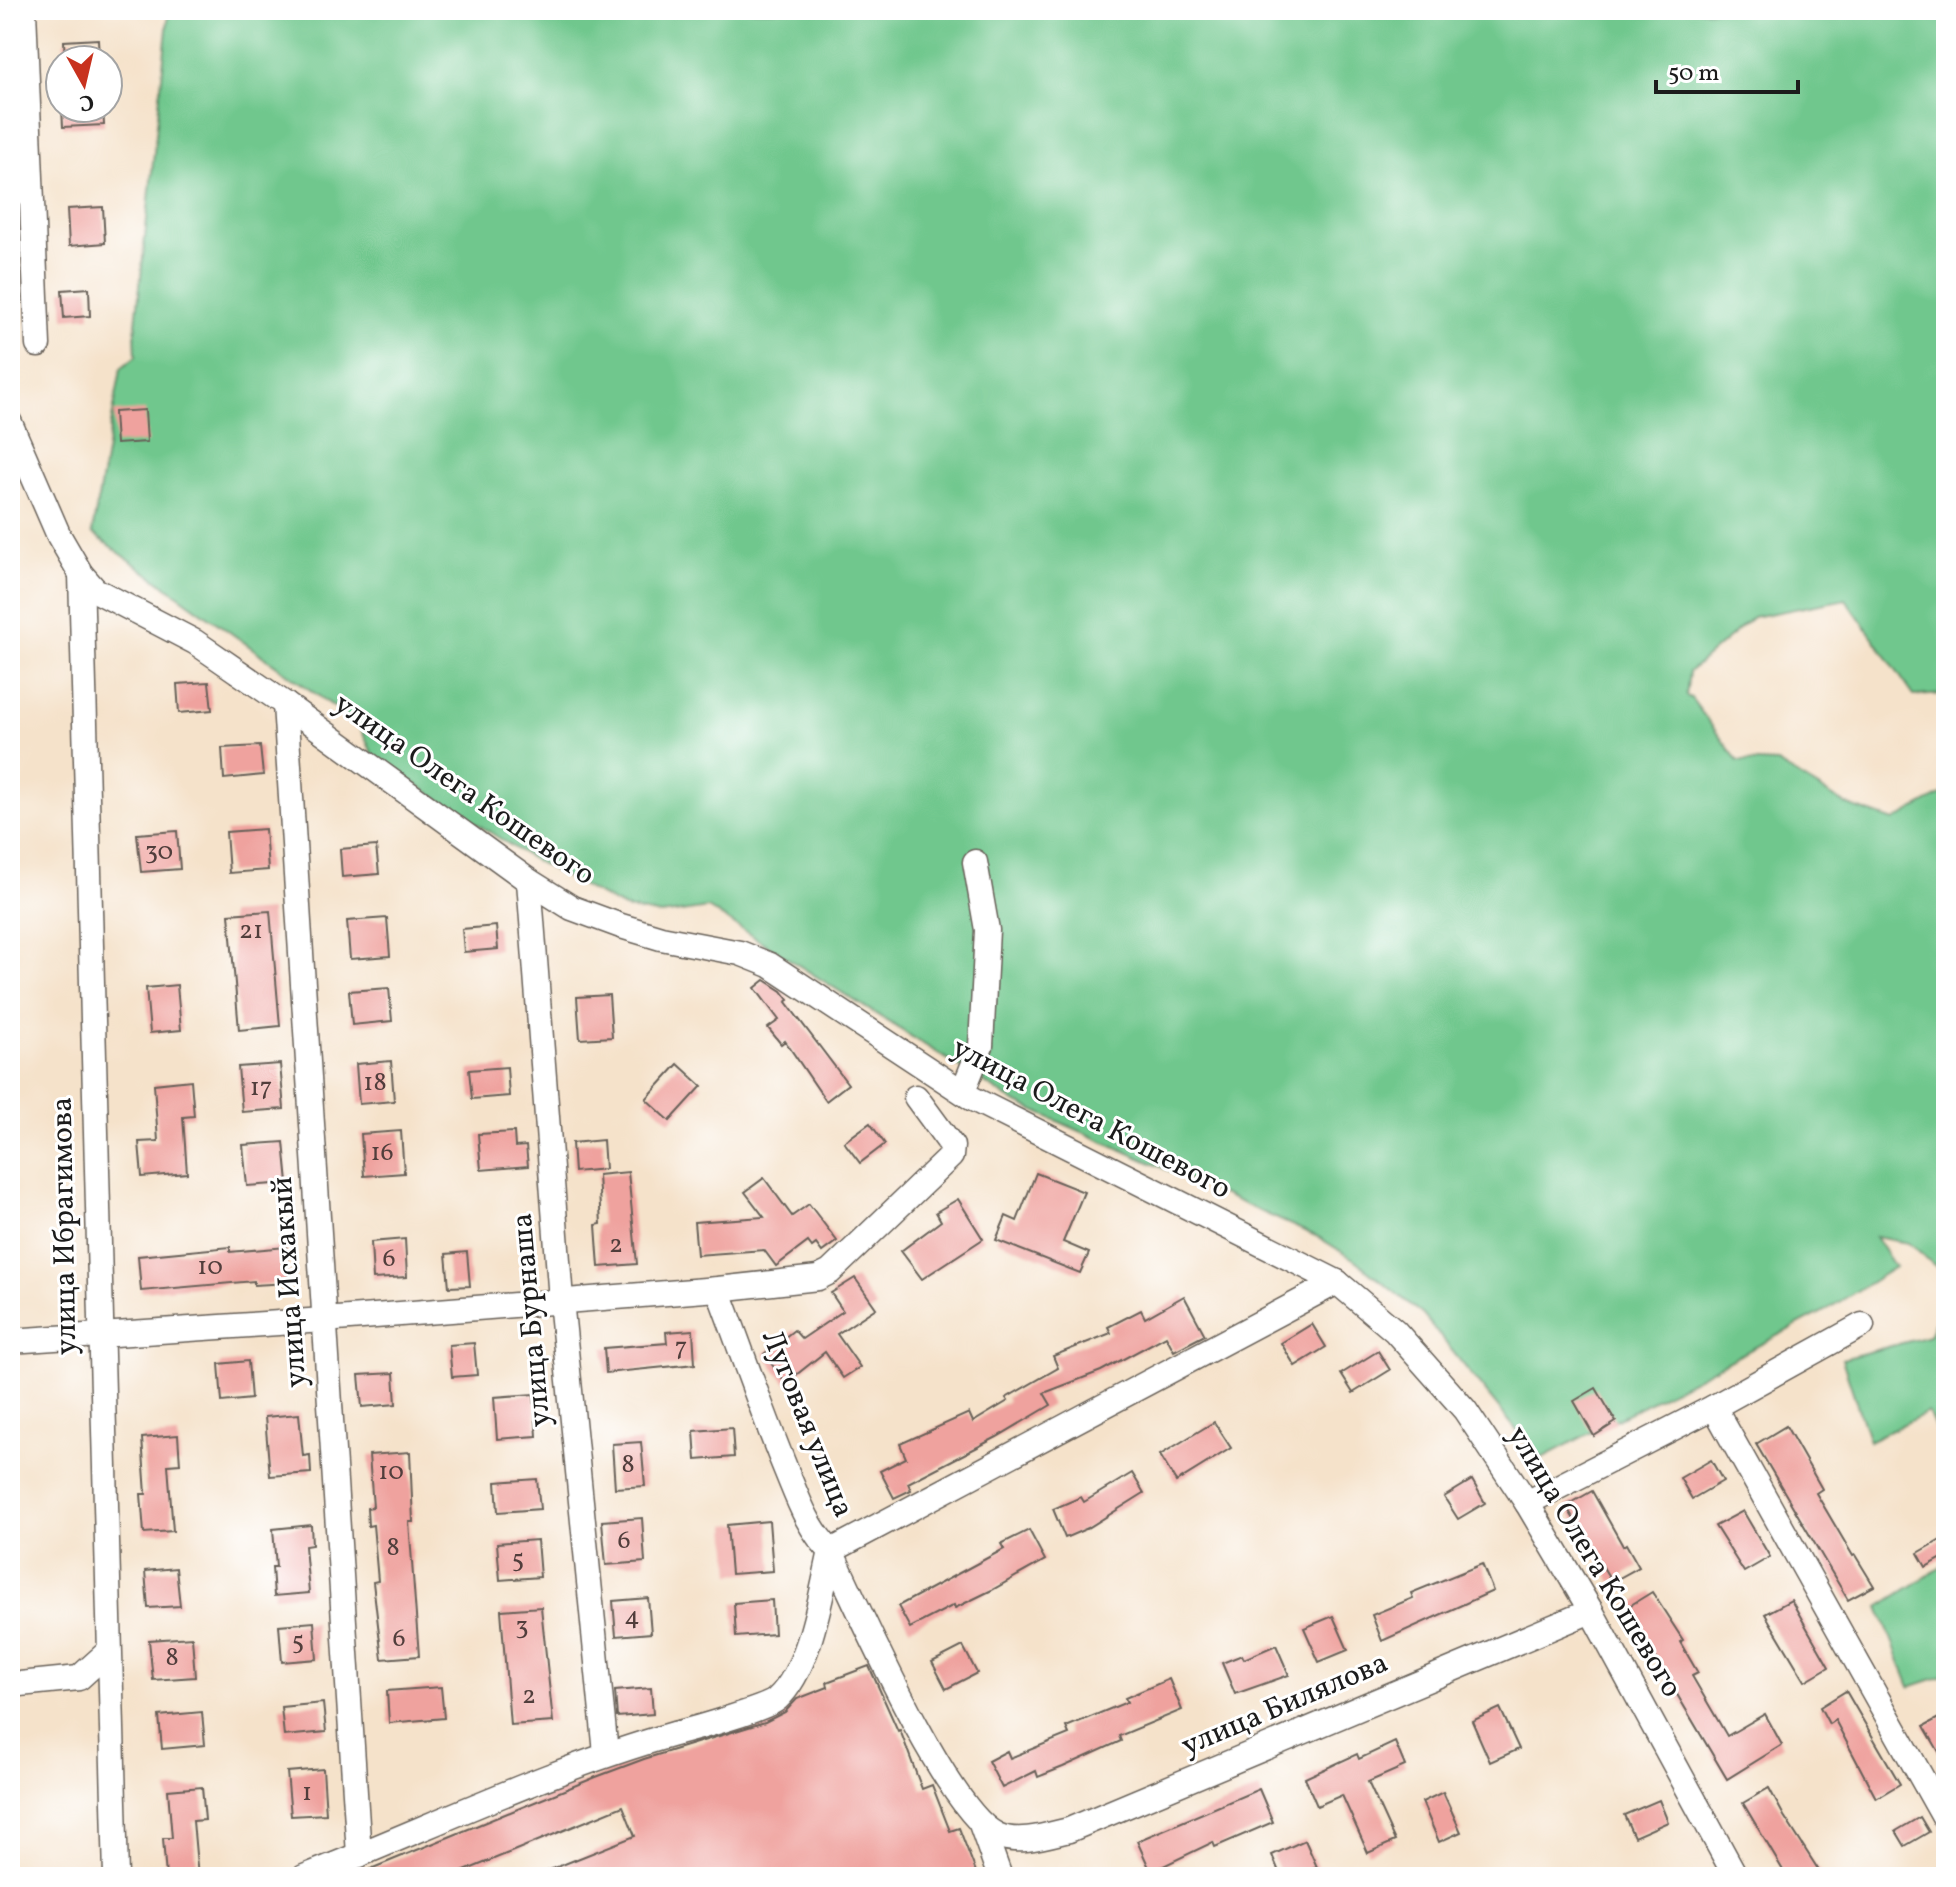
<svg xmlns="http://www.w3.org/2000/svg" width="1956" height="1887" viewBox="0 0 1956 1887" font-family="Vollkorn,serif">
<rect width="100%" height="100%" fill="#fff"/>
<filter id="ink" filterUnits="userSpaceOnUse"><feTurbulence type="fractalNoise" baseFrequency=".0125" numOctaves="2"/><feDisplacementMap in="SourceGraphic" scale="16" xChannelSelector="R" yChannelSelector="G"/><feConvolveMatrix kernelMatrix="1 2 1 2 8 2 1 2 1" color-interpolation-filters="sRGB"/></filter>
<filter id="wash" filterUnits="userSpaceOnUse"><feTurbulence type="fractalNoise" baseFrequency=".006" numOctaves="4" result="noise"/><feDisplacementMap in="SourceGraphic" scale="32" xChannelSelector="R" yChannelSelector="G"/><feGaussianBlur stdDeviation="1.8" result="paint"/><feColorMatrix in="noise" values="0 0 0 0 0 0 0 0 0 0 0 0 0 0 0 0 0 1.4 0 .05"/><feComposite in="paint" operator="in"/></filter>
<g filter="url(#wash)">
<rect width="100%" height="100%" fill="#f5e2ca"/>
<g fill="#70c78d" stroke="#467254" stroke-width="2">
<path d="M169,10H1946V694L1914,696L1846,599L1753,617L1689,672L1686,696L1691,698L1738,761L1777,763L1845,804L1894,821L1946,792V1275L1908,1243L1875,1237L1895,1267L1823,1312L1540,1459L1423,1315L1355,1260L1318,1237L1015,1102L708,908L661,915L624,908L530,858L374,757L359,725L92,533L121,368L136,356L135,333Z"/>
<path d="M1946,1293V1452L1928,1412L1869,1441L1842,1359L1929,1336Z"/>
<path d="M1946,1564V1675L1910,1687L1879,1607Z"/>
</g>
<g id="blocks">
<g fill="#efa29e">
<path d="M98,39L99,60H65L64,41Z"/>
<path d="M62,108H103L104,125L63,127Z"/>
<path d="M103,207L105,243L69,246L67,209Z"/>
<path d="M89,288L90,316L64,318L62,290Z"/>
<path d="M145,410L147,442L116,444L114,412Z"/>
<path d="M209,682L212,710L179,713L177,684Z"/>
<path d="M260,746L263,775L224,779L222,748Z"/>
<path d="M265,829L268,870L229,873L226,832Z"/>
<path d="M177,831L180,869L141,872L137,834Z"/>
<path d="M376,846L379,874L342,877L340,849Z"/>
<path d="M270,911L280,1026L239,1030L229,914Z"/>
<path d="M387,918L390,956L350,959L347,921Z"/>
<path d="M496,926L498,949L464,952L462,929Z"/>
<path d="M765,980L782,991L789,1000L786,1002L848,1084L826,1101L785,1041L781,1044L768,1028L779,1020L755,988Z"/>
<path d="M177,985L181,1030L150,1033L146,988Z"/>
<path d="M389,988L392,1021L352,1025L349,991Z"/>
<path d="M609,995L612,1037L580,1039L577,997Z"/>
<path d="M391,1061L394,1101L359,1104L356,1064Z"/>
<path d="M280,1064L284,1109L242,1112L238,1067Z"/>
<path d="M678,1064L702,1086L670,1121L646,1099Z"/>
<path d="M507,1067L509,1096L472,1099L469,1070Z"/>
<path d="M191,1080L194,1116L183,1117L187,1173L142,1177L139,1142L158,1141L154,1084Z"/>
<path d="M870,1123L885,1144L860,1163L844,1142Z"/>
<path d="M401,1131L404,1173L364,1176L361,1134Z"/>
<path d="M514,1132L515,1147L526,1146L528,1166L481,1170L478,1134Z"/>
<path d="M603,1140L605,1169L574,1172L572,1143Z"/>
<path d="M284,1142L288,1183L247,1186L243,1145Z"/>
<path d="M628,1172L637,1264L599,1267L596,1225L601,1224L598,1175Z"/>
<path d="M1036,1173L1084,1192L1063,1242L1089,1253L1080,1273L996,1240L1006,1216L1017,1221Z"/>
<path d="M764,1178L792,1216L809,1204L837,1241L822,1252L816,1244L812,1247L808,1242L776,1266L764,1250L697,1255L694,1222L764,1217L745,1192Z"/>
<path d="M958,1199L983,1239L922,1279L901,1251L941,1221L936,1212Z"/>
<path d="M405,1239L407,1277L373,1279L371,1242Z"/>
<path d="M230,1247V1252L286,1247L289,1283L254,1285V1281L141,1291L138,1256Z"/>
<path d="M467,1252L470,1286L449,1287L446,1254Z"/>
<path d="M855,1278L876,1308L837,1334L860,1367L843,1378L825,1352L786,1383L764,1354L794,1330L802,1339L843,1311L831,1293Z"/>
<path d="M1184,1296L1205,1335L1174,1351L1166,1336L1101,1371L1044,1393L1051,1405L997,1437L908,1483L911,1490L894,1498L880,1471L906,1458L900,1444L969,1413L973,1422L1008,1401L1006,1398L1058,1368L1053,1356L1111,1333L1108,1327L1141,1310L1145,1318Z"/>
<path d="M1312,1324L1326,1347L1295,1366L1281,1343Z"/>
<path d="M693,1330L695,1364L606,1373L604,1348L667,1343L666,1332Z"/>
<path d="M474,1343L477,1375L452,1377L449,1345Z"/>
<path d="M1378,1351L1390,1370L1353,1393L1341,1374Z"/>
<path d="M248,1361L251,1399L222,1402L219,1364Z"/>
<path d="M394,1373L396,1404L362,1407L359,1375Z"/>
<path d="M1596,1388L1616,1422L1594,1436L1574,1401Z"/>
<path d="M534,1394L537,1436L497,1439L494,1397Z"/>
<path d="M299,1414L303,1456L310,1455L311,1473L270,1476L265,1417Z"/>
<path d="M1214,1422L1231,1448L1176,1482L1160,1455Z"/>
<path d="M1786,1426L1822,1489L1816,1493L1853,1556L1855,1555L1874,1586L1848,1600L1756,1444Z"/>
<path d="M732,1428L734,1457L696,1460L694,1431Z"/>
<path d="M178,1435L180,1464L168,1465L173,1531L144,1533L141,1494H146L142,1438Z"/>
<path d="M641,1442L645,1486L615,1488L612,1444Z"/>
<path d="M410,1452L413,1522H409L419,1656L382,1659L373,1582L378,1581L373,1525L368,1526L367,1508L373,1507L369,1455Z"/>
<path d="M1711,1460L1723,1481L1692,1499L1680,1478Z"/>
<path d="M1132,1473L1144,1493L1088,1528L1065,1538L1053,1509L1081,1497L1084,1502Z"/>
<path d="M537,1479L540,1509L498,1512L496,1482Z"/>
<path d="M1472,1480L1485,1503L1458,1519L1444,1497Z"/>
<path d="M1592,1491L1623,1546L1626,1544L1639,1567L1612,1582L1566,1506Z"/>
<path d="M1743,1511L1770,1557L1744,1572L1715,1526Z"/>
<path d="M642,1518L645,1562L606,1565L602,1521Z"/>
<path d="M769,1521L773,1571L731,1574L727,1525Z"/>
<path d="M311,1525L312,1545L305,1546L309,1593L274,1596L272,1567H276L273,1529Z"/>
<path d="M1029,1530L1045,1560L992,1590L955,1608L954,1605L910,1628L898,1606L1004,1549L1001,1544Z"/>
<path d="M1946,1537V1556L1926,1567L1918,1553Z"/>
<path d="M537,1540L540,1577L500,1580L497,1543Z"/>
<path d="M1482,1564L1493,1591L1382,1641L1372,1615L1413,1598L1411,1593Z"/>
<path d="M176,1568L180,1606L148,1608L145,1571Z"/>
<path d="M1652,1592L1683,1640L1680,1642L1698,1673L1692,1676L1727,1736L1765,1714L1782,1745L1727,1779L1626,1608Z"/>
<path d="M648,1598L651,1633L616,1636L613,1601Z"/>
<path d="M772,1600L774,1634L736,1637L734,1603Z"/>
<path d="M1791,1600L1829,1667L1805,1681L1765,1614Z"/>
<path d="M541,1607L553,1722L510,1725L501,1610Z"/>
<path d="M1333,1616L1348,1650L1319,1662L1304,1628Z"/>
<path d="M314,1622L317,1659L282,1662L279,1625Z"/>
<path d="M192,1637L195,1677L153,1680L149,1640Z"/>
<path d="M1276,1645L1289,1675L1235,1694L1222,1663L1242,1655L1244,1659Z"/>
<path d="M963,1646L977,1673L946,1689L932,1662Z"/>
<path d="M869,1666L898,1731L900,1730L922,1789L932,1785L950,1831L959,1828L978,1877H532L635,1836L623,1806L450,1877H351L596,1777L644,1759L765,1722L785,1712L797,1699L828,1687L827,1682Z"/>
<path d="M1169,1679L1182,1710L1119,1736L1121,1741L1063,1767L1038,1777L1036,1771L1002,1788L988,1761L1007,1751L1010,1758L1069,1734L1066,1727L1127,1702L1125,1698Z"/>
<path d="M441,1687L444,1718L389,1723L387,1691Z"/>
<path d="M651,1688L653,1714L617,1717L615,1691Z"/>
<path d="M1846,1691L1900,1784L1876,1798L1835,1720L1829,1724L1820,1707Z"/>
<path d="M323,1703L326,1732L284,1736L281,1707Z"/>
<path d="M1500,1708L1519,1749L1490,1762L1472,1721Z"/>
<path d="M202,1712L205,1745L162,1749L159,1716Z"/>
<path d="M1946,1714V1764L1924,1726Z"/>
<path d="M1395,1742L1405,1766L1368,1782L1395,1841L1368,1853L1342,1795L1317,1806L1305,1778L1357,1754L1359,1759Z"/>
<path d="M323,1769L326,1814L291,1816L287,1772Z"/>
<path d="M202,1787L205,1820L193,1821L198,1877H166L163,1838H172L168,1790Z"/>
<path d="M1769,1788L1784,1816L1823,1877H1787L1743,1803Z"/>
<path d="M1259,1789L1273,1822L1215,1847L1213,1842L1151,1872L1137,1841Z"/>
<path d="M1443,1792L1461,1832L1439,1842L1422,1802Z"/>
<path d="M1659,1800L1668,1822L1634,1837L1624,1815Z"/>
<path d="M1920,1817L1929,1832L1905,1846L1896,1831Z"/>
<path d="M1305,1840L1317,1867L1294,1877H1281L1272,1855Z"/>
</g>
</g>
</g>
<g filter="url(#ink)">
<use href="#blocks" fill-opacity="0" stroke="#686159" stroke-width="2"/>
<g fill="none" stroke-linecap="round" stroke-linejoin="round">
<g stroke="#686159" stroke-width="27">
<g id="minor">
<path d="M24,10L38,345"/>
<path d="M10,423L59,536L81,574L95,590L195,642L285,704L529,881L572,908L621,926L661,938L740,953L770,965L973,1099L1337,1282L1395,1331L1465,1410L1527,1503L1591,1611L1736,1877"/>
<path d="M81,574L116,1877"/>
<path d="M285,704L359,1855"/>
<path d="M529,881L561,1300L606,1753"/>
<path d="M963,1091L981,1046L987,930L975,862"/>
<path d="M718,1289C741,1350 762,1411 786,1470C798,1499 808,1529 831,1551L1337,1282"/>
<path d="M10,1341L324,1320L718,1289L818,1278L830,1272L951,1156L952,1146L916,1097"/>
<path d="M1714,1407L1862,1325"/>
<path d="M1527,1503L1714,1407L1946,1821"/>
<path d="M10,1685L79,1678L109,1651"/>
<path d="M981,1824L1000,1877"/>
<path d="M304,1877C427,1829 547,1770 674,1734C691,1730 768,1708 777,1699C810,1669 821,1594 831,1551C858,1608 947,1811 997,1835C1018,1845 1048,1835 1069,1830L1591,1611"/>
</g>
</g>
<use href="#minor" stroke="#fff" stroke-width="24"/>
</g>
</g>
<g text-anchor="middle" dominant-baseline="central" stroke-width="6" stroke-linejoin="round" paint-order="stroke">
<g font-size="26" fill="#513e3c">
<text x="159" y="852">30</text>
<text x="251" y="931">21</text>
<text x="375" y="1083">18</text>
<text x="261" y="1088">17</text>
<text x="382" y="1153">16</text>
<text x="616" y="1245">2</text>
<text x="389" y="1259">6</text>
<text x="210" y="1267">10</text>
<text x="681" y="1348">7</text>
<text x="628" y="1465">8</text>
<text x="391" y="1472">10</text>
<text x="624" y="1541">6</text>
<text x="393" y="1548">8</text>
<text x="518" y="1560">5</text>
<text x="632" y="1617">4</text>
<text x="522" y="1627">3</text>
<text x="399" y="1639">6</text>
<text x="298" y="1642">5</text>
<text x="172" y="1658">8</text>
<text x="529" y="1696">2</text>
<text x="307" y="1793">1</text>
</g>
<g font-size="30" fill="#1c1c1c" stroke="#fff">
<text transform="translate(464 790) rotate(35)">улица Олега Кошевого</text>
<text transform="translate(1091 1119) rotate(28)">улица Олега Кошевого</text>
<text transform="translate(65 1226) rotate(-91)">улица Ибрагимова</text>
<text transform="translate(290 1282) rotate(-94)">улица Исхакый</text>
<text transform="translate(532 1320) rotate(-95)">улица Бурнаша</text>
<text transform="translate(807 1424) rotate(68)">Луговая улица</text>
<text transform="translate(1594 1562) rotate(59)">улица Олега Кошевого</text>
<text transform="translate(1285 1705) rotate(-23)">улица Билялова</text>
</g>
</g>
<rect width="1956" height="1887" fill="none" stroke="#fff" stroke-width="40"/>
<g transform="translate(84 84) rotate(172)"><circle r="38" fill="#ffffff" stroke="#a4a4a4" stroke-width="2"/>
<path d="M0-6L14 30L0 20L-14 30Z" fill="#c8321e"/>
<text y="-12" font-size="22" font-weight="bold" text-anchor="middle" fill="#1c1c1c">С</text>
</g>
<path d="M1656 80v12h142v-12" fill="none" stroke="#1c1c1c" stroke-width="4"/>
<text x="1668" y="80" font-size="24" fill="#1c1c1c" stroke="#ffffff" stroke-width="6" paint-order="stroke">50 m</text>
</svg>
